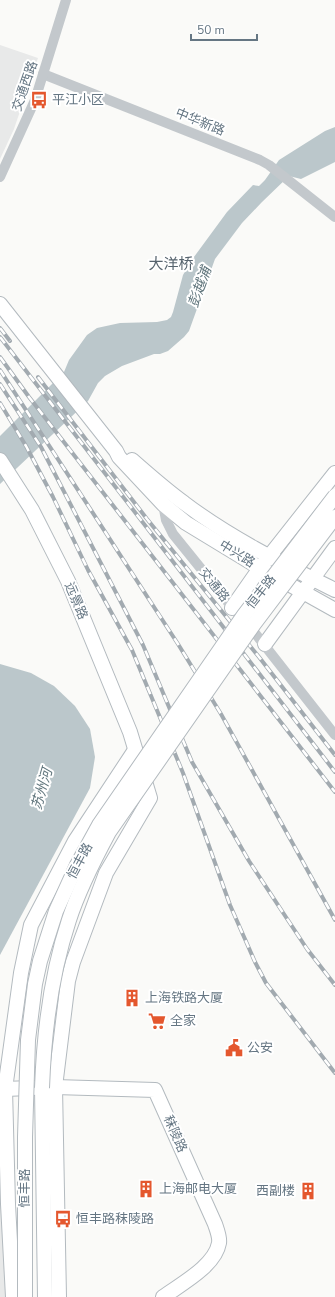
<svg xmlns="http://www.w3.org/2000/svg" width="335" height="1297" viewBox="0 0 335 1297" font-family="'Nunito Sans','Noto Sans SC',sans-serif">
<rect width="100%" height="100%" fill="#fafaf8"/>
<g fill="#e8e9e9">
<path d="M0,45L38,58L14,129L0,159Z"/>
<path d="M0,1181L6,1297H0Z"/>
</g>
<g fill="#bbc7cb">
<path d="M335,127V162L301,179L289,176L262,202L242,223L215,259L189,331L184,337L168,351L160,354H154L122,366L105,376L98,383L88,401L0,484V436L64,372L69,360L87,335L97,328L120,323L157,322L167,320L171,317L173,312L183,275L191,261L227,212L253,185L259,186L265,180L279,160L325,131Z"/>
<path d="M0,664L31,673L54,686L75,706L90,729L95,757L90,788L0,955Z"/>
</g>
<g fill="none" stroke-linecap="round" stroke-linejoin="round">
<g stroke="#b3babf" stroke-width="16">
<g id="secondary">
<path d="M0,304L116,451L119,457L163,504L186,523L260,568L335,610"/>
<path d="M0,460L32,510L68,581L130,732L150,798L106,873L73,962L68,981L55,1087L59,1297"/>
<path d="M132,460C149,475 166,490 184,503C230,538 283,564 335,590"/>
<path d="M232,608L260,568L335,473"/>
<path d="M265,644L335,548"/>
<path d="M42,1088L45,1297"/>
<path d="M5,1089L55,1087L155,1090L215,1224C217,1230 220,1237 219,1243C215,1266 181,1284 163,1297"/>
<path d="M13,1297L8,1204L5,1089L21,973L31,925L75,841L135,750"/>
</g>
</g>
<g stroke="#c3c8cc" stroke-width="10">
<path d="M43,74L260,160L269,165L335,217"/>
<path d="M0,177L35,100L66,0"/>
<path d="M163,504L166,520L173,534L236,612"/>
<path d="M247,623L335,735"/>
</g>
<use href="#secondary" stroke="#fff" stroke-width="14"/>
<g stroke="#a2aab0" stroke-width="4">
<g id="rail">
<path d="M0,328L10,341"/>
<path d="M0,337L335,772"/>
<path d="M0,357L29,397L335,792"/>
<path d="M0,370L178,644L221,714L335,920"/>
<path d="M38,377L147,519L259,657L335,755"/>
<path d="M0,384L41,447L143,645L192,762L249,861L307,949L335,985"/>
<path d="M0,403L26,446L53,497L88,570L132,650L183,773L230,905L255,962L266,983L335,1073"/>
</g>
</g>
<use href="#rail" stroke="#fff" stroke-width="2.5" stroke-dasharray="8" stroke-linecap="butt"/>
<g stroke="#b3babf" stroke-width="16" stroke-linecap="butt">
<g id="secondary-bridge">
<path d="M42,1088C44,1032 51,974 69,920C79,889 94,860 109,832L254,624L335,517"/>
<path d="M25,1297V1137L28,1040L35,984L40,961L56,911L77,865L99,825L244,615L335,496"/>
</g>
</g>
<use href="#secondary-bridge" stroke="#fff" stroke-width="14"/>
</g>
<defs>
<g id="bus-bare" transform="scale(1.38)"><path d="M-5-6H5V4H4V6H2V4H-2V6H-4V4H-5ZM-3.5-4V0h7V-4ZM-3.5 1.2v1.5H-2V1.2ZM2 1.2v1.5H3.5V1.2Z" fill="#e4572e" stroke="#fff" stroke-width="2.5" paint-order="stroke"/></g>
<g id="building-bare" transform="scale(1.38)"><path d="M-4-6H4V6H1V3H-1V6H-4ZM-2.5-4.3h1.7v1.8h-1.7ZM.8-4.3h1.7v1.8H.8ZM-2.5-1h1.7V.8h-1.7ZM.8-1h1.7V.8H.8Z" fill="#e4572e" stroke="#fff" stroke-width="2.5" paint-order="stroke"/></g>
<g id="supermarket-bare" transform="scale(1.38)"><path d="M-6-5.5h2.5l.6 2H6L4.5 2H-2.5L-4.4-4H-6ZM-1.5 3.2a1.3 1.3 0 1 0 .1 0ZM3 3.2a1.3 1.3 0 1 0 .1 0Z" fill="#e4572e" stroke="#fff" stroke-width="2.5" paint-order="stroke"/></g>
<g id="civic-bare" transform="scale(1.38)"><path d="M-.6-6.5H3V-4.5H.6V-3L4-1V1h2V6H-6V1h2V-1L-.6-3ZM-1.2 2.5V6h2.4V2.5Z" fill="#e4572e" stroke="#fff" stroke-width="2.5" paint-order="stroke"/></g>
</defs>
<g fill-rule="evenodd">
<use href="#bus-bare" x="39" y="100"/>
<use href="#building-bare" x="132" y="998"/>
<use href="#supermarket-bare" x="157" y="1021"/>
<use href="#civic-bare" x="234" y="1048"/>
<use href="#building-bare" x="146" y="1189"/>
<use href="#building-bare" x="308" y="1191"/>
<use href="#bus-bare" x="63" y="1219"/>
</g>
<g text-anchor="middle" dominant-baseline="central" stroke-width="4" stroke-linejoin="round" paint-order="stroke">
<g font-size="13" fill="#657683" stroke="#fff">
<text transform="translate(25 86) rotate(-71)">交通西路</text>
<text transform="translate(200 122) rotate(22)">中华新路</text>
<text transform="translate(237 554) rotate(32)">中兴路</text>
<text transform="translate(214 585) rotate(51)">交通路</text>
<text transform="translate(261 592) rotate(-52)">恒丰路</text>
<text transform="translate(76 601) rotate(67)">远景路</text>
<text transform="translate(80 861) rotate(-62)">恒丰路</text>
<text transform="translate(175 1134) rotate(66)">秣陵路</text>
<text transform="translate(25 1188) rotate(-90)">恒丰路</text>
</g>
<g font-size="13" fill="#657683" stroke="#fff" text-anchor="start">
<text x="52" y="100">平江小区</text>
<text x="145" y="998">上海铁路大厦</text>
<text x="170" y="1021">全家</text>
<text x="247" y="1048">公安</text>
<text x="159" y="1189">上海邮电大厦</text>
<text x="295" y="1191" text-anchor="end">西副楼</text>
<text x="76" y="1219">恒丰路秣陵路</text>
</g>
<g font-size="14" font-style="italic" fill="#60757c" stroke="#fff">
<text transform="translate(200 287) rotate(-70)">彭越浦</text>
<text transform="translate(42 789) rotate(-74)">苏州河</text>
</g>
<g font-size="15" fill="#57646e" stroke="#fff">
<text x="171" y="264">大洋桥</text>
</g>
</g>
<path d="M191 34v6h66v-6" fill="none" stroke="#657683" stroke-width="2"/>
<text x="197" y="34" font-size="12" fill="#657683" stroke="#ffffff" stroke-width="3" paint-order="stroke">50 m</text>
</svg>
